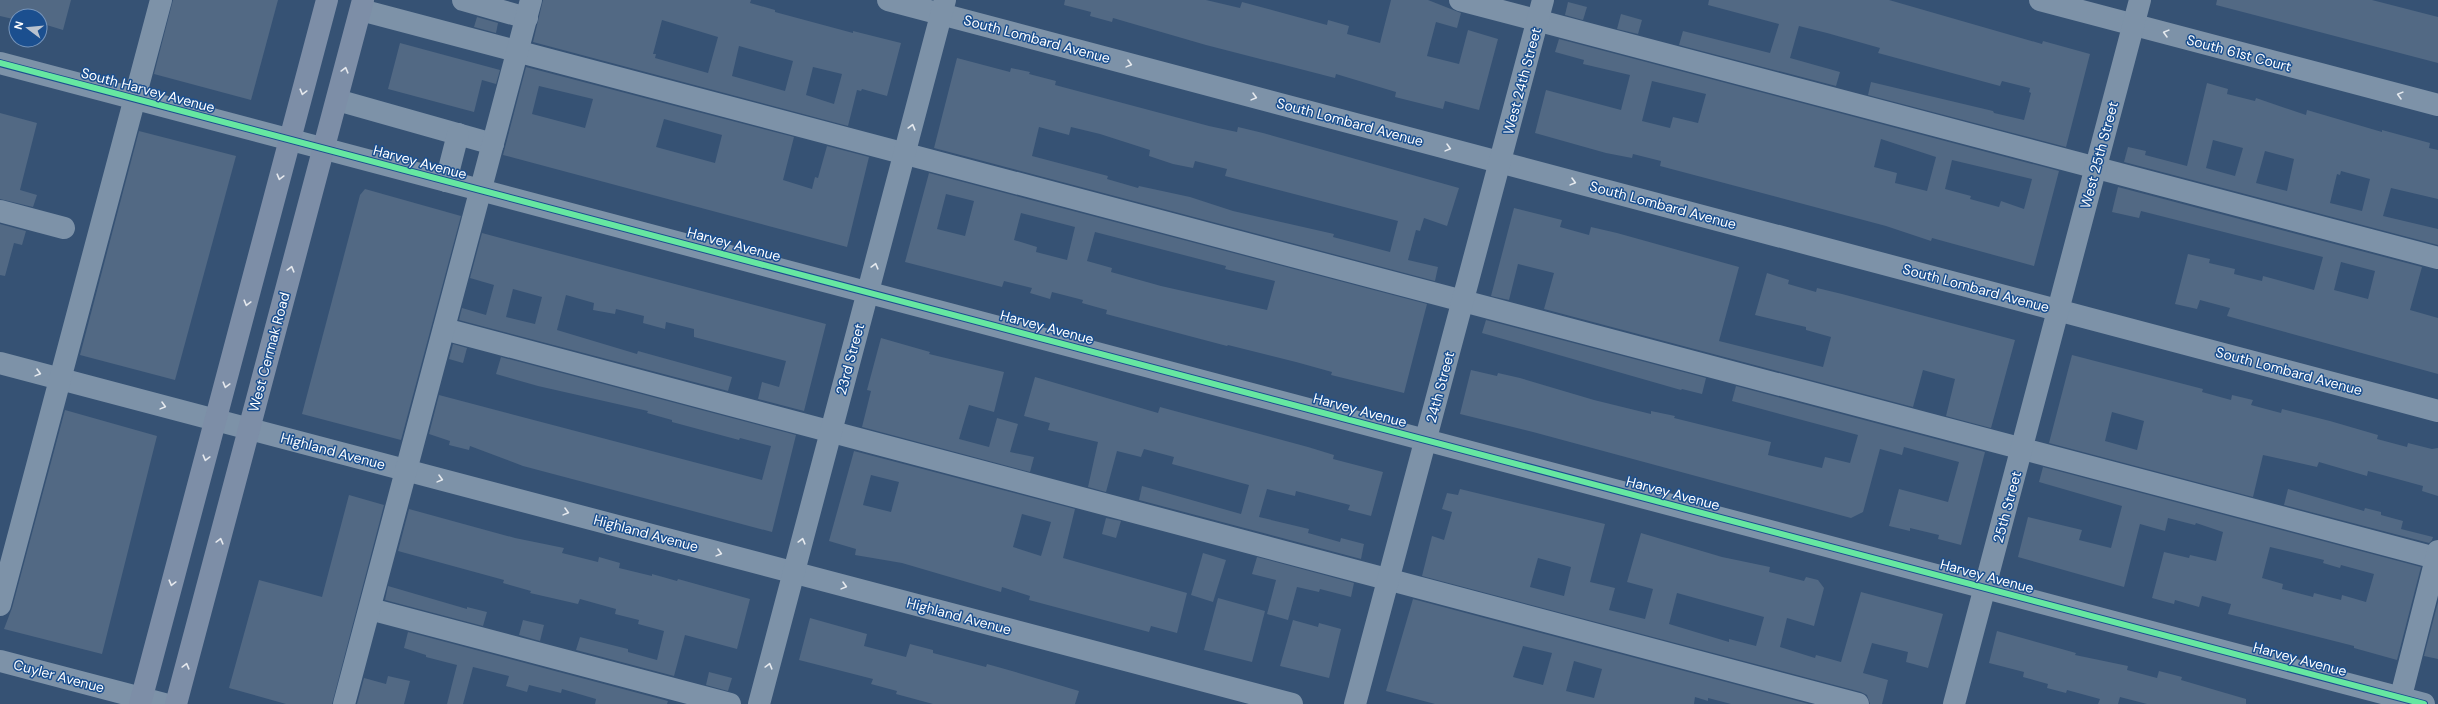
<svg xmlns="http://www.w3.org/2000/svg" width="2438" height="704" viewBox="0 0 2438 704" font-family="'DM Sans',sans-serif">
<rect width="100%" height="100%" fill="#365274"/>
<g fill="#526984" fill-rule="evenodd">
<path d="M0,0H71L63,30L40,23V16H14L13,19L0,16Z"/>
<path d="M173,0H278L251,100L154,74Z"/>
<path d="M543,0H751L750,3L775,10V12L853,33V31L901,43L887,96L862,89L861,91L857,90L848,126L533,42ZM662,20L718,37L708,73L655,58L656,54H653ZM739,46L793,61L785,91L732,76ZM813,67L842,74L834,104L806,95Z"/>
<path d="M1065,0H1206L1240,8L1242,2L1327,25L1328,20L1349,26L1347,34L1380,43L1391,0H1428L1461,13L1457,28L1436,22L1427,56L1459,64L1468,30L1498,39L1479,110L1445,101L1443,109L1395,97L1396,92L1336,74L1335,78L1206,45L1113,18L1112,22L1090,16L1091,12L1064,5Z"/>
<path d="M1709,0H1889L2042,44L2043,41L2090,54L2066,147L1868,95L1871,82L1993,111L1994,113L2024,120L2031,93L2029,92L2030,88L2002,81L2000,86L1878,53L1880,48L1827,33L1799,26L1790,58L1840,72L1836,86L1679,45L1683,31L1770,53L1779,24L1708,5Z"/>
<path d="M2217,0H2372L2438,17V63L2216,5Z"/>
<path d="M1568,2L1587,7L1583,20L1565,15Z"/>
<path d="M1621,14L1642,20L1638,34L1617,29Z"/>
<path d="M477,17L498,23L496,33L474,27Z"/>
<path d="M1559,39L2059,171L2034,266L1932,238L1931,241L1886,226L1660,166L1661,161L1633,154L1632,158L1606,153L1535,133L1546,90L1621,110L1630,75L1583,64L1584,60L1555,52ZM1652,81L1706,94L1698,123L1673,117L1670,128L1642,121ZM1881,139L1936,157L1927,191L1895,183L1897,173L1874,167ZM1952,160L2032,179L2024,209L2001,201L1999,207L1970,199L1971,196L1945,189Z"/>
<path d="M400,43L500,70L496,84L482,80L474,112L388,89Z"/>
<path d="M957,58L1010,72L1011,68L1030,72L1029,74L1056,81L1055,85L1209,126L1237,132L1238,127L1263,133L1459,188L1447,226L1424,218L1420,231L1416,230L1408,260L1438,267L1435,281L934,148ZM1039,127L1069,135L1071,127L1100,134L1150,150L1149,156L1173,164L1193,168L1195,161L1227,169L1225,176L1398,221L1390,252L1333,237L1334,234L1233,211L1190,197L1139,186L1138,188L1107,179L1108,176L1032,156Z"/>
<path d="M526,67L794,137L783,180L812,189L815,177L818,178L827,146L869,157L847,247L503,155ZM539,86L593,99L585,128L532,114ZM664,119L722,135L715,163L656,147Z"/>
<path d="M2207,83L2228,89L2227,94L2255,101L2256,98L2306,115L2307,110L2382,132V130L2430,143L2429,148L2438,150V199L2391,188L2383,216L2438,229V245L2124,162L2128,147L2146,151L2145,155L2187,166ZM2213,140L2243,148L2235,176L2206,168ZM2265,151L2294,159L2287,191L2256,183ZM2341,171L2370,179L2362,211L2330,203L2337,174L2340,175Z"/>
<path d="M0,113L37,123L20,190L37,195L33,207L0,199Z"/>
<path d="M139,131L236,156L175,380L80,355Z"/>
<path d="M929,173L1427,304L1404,393L1331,375L1332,372L1296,362L1228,345L1227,346L1106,314L1107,310L1082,303L1083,300L1052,292L1050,299L1030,293L1032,288L1004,281L1002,287L905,262ZM946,194L974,201L965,236L937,229ZM1021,213L1075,227L1067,260L1036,252L1037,247L1014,240ZM1095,232L1226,266L1225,269L1275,281L1267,310L1161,286L1111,272L1112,268L1087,261Z"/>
<path d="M2118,187L2422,267L2410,310L2438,318V374L2227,316L2230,308L2200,300L2197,309L2175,304L2188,254L2210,259L2209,263L2235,269L2234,274L2262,281L2263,276L2314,290L2323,257L2141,211L2139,218L2112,212ZM2341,262L2375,271L2368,299L2334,290Z"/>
<path d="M365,189L461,216L401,440L302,414L360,195Z"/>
<path d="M1514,208L1562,220L1560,227L1589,235L1591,227L1617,233L1739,267L1719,341L1823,367L1831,337L1806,330V327L1755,315L1767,273L1789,280L1788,284L1816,292L1817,288L1842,294L2015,340L1991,428L1946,416L1955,379L1923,370L1913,407L1544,309L1554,273L1518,264L1509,300L1491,296Z"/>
<path d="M0,224L26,231L22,245L14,243L5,276L0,275Z"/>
<path d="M482,233L826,324L804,411L758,399L762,382L779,387L786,361L694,337V329L666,322L665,329L643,323L644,316L616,309L615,314L593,310L594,303L566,295L557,330L637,354L638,351L656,356L732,377L728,391L459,320L462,308L486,315L494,285L470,278ZM513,289L542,297L535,324L506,317Z"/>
<path d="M1486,320L1706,378L1702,394L1682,389L1681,390L1482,333Z"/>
<path d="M881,338L930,352L929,354L1004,372L994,412L969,405L959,439L989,447L997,418L1018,424L1010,452L1034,457L1030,472L862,427L871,391L867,390Z"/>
<path d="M453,344L467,348L463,363L449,359Z"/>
<path d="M2072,355L2203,389L2202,392L2231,400L2232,395L2253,400L2251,405L2281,413L2282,409L2330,421L2378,435L2377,439L2407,447L2408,443L2432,449L2438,448V496L2422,491L2423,486L2368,471L2367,476L2319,462L2317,467L2263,455L2253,497L2049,443ZM2112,412L2144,421L2137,450L2105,441Z"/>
<path d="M501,357L796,435L772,532L523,466L470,446L469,450L449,445L450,441L429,434L439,395L762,480L771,446L740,438L739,440L672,422V420L647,413L648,411L538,386L496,374Z"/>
<path d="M1471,370L1497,376L1498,373L1520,378L1594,400L1651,414V411L1675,416L1674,418L1771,442L1768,455L1822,468L1825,457L1850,463L1858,435L1732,401L1736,386L1985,452L1961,545L1938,539L1939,535L1910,528V531L1889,526L1899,489L1948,502L1959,462L1904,447L1902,455L1880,449L1863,512L1851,518L1533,432L1460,414Z"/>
<path d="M1035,377L1158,413L1160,407L1308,447L1334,455L1333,459L1383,472L1371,516L1348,510L1350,505L1296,491L1295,496L1267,489L1259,517L1309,529L1308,533L1340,542L1341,538L1364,544L1361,559L1139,500L1142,486L1241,514L1249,485L1172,464L1174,457L1144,449L1141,457L1117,451L1106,492L1088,487L1098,442L1048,430L1050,423L1024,416Z"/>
<path d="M65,410L157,436L102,654L4,629L12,608Z"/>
<path d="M854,451L1075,509L1063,558L1187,593L1177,633L1151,626L1149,632L1029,600L1030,596L1002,587L1001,592L902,563L855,555L856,549L829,541ZM871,475L899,482L891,512L863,505ZM1022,514L1051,522L1041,556L1013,547Z"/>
<path d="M2043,467L2421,567L2397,660L2354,648V646L2228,614L2231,604L2202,596L2199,607L2175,600L2174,604L2152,598L2164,552L2189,558L2190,555L2216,561L2223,532L2196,523L2195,525L2168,518L2165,531L2140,524L2124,587L2018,557L2028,517L2082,530L2079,540L2111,548L2122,506L2039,482ZM2270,547L2324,560L2323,563L2340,568L2341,565L2374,574L2366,602L2342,595L2341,600L2314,593L2313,597L2282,589L2283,584L2262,578Z"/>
<path d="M1460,489L1605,524L1590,582L1615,588L1609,610L1645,619L1653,589L1627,582L1641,533L1722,557L1770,567L1769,572L1804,581L1806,577L1818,580L1824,588L1814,626L1787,618L1780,647L1815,658L1816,655L1841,662L1861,592L1943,614L1928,668L1906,662L1908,652L1872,643L1863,673L1888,680L1882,704H1870L1867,695L1861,692L1422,576L1432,536L1444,540L1452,512L1442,509L1447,493L1458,495ZM1538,558L1571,567L1564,596L1530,587ZM1677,593L1764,617L1756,646L1729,639V642L1669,624Z"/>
<path d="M2288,489L2364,511L2365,508L2381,512V515L2403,521L2401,529L2433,537L2432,540L2429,543L2284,505Z"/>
<path d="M349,495L384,505L332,704H286L229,688L259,580L322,597Z"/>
<path d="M409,509L515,538L564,548L562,553L598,562L599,557L620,563L619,568L652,576V574L677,581L678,579L750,599L737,649L685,635L674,676L576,650L580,637L628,649V652L657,660L664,631L638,624L639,620L615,614L616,609L580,599L578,604L530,593L531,591L503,583L504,580L398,551Z"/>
<path d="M1106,518L1121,521L1116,538L1102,534Z"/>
<path d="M1203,553L1226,560L1213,602L1191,595Z"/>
<path d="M1257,557L1354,583L1351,597L1320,589L1319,592L1297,587L1288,620L1267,614L1276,580L1252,574Z"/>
<path d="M388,586L467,609V607L487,612L483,626L385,600Z"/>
<path d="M1218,598L1265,611L1252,662L1204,650Z"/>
<path d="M1413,599L1809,704H1731L1708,698V701L1695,697L1694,704H1435L1386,691ZM1523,646L1552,653L1543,685L1513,677ZM1574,661L1602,669L1594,698L1566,691Z"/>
<path d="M2438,602V659L2424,656Z"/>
<path d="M810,618L867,634L864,646L906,657L910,644L933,650V653L986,667L987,664L1012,671L1079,691L1075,704H933L896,694L897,691L871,684L873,679L799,660Z"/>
<path d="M523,620L544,625L540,641L519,635Z"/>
<path d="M1293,620L1318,627L1319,623L1341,629L1329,678L1280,666Z"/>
<path d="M1997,631L2076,653L2075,655L2128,666L2127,670L2157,678L2159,671L2182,677L2181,680L2246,699V704H2147L2120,697L2118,704H2098L2100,699L2067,690L2066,693L2047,688L2048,684L2023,677L2024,672L1989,663Z"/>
<path d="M408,632L668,701L667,704H595L596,699L562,689L561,693L529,685L527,692L506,686L509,676L473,667L463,704H447L457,665L426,657V655L404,648Z"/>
<path d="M709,672L732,678L728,691L706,685Z"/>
<path d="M388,676L410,681L404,704H357L364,678L386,684Z"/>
</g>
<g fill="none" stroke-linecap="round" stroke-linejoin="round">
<g stroke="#7d92a8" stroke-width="22">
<path d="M463,0L527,18"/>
<path d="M888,0L2438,411"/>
<path d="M1460,0L2438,258"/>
<path d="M2040,0L2438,105"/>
<path d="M361,10L2436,558"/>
<path d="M0,63L2424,704"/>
<path d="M337,100L493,144"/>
<path d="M446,181L458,134"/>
<path d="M0,211L64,228"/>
<path d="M444,329L1858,704"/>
<path d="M0,363L1292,704"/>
<path d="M0,605L161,0"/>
<path d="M370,609L730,704"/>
<path d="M0,661L164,704"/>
<path d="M344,704L531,0"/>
<path d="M759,704L945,0"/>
<path d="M1355,704L1543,0"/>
<path d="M1954,704L2140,0"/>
<path d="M2399,704L2438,551"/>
</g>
<g stroke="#7d8ea7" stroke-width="22">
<path d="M140,704L327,0"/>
<path d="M176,704L363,0"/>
</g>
<g stroke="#1b4f8f" stroke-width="8">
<path id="cycleway" d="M0,63L2424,704"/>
</g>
<use href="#cycleway" stroke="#66e7a1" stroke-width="6"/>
</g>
<defs><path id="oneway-chevron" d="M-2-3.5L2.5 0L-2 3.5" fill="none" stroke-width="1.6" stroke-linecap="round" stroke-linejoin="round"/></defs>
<g stroke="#e5e9ee">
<use href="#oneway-chevron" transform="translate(2166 33) rotate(-165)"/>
<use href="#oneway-chevron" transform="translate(1129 64) rotate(15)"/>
<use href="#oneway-chevron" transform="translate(2400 95) rotate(-165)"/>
<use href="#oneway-chevron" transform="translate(1254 97) rotate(15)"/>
<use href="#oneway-chevron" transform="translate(912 127) rotate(-75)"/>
<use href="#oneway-chevron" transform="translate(1448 148) rotate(15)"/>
<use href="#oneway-chevron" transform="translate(1573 182) rotate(15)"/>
<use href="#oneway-chevron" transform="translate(875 266) rotate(-75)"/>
<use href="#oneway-chevron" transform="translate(38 373) rotate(15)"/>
<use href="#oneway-chevron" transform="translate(163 406) rotate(15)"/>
<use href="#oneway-chevron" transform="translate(440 479) rotate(15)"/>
<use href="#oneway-chevron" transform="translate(566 512) rotate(15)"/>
<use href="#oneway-chevron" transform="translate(802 541) rotate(-75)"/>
<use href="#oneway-chevron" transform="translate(719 553) rotate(15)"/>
<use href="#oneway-chevron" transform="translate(844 586) rotate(15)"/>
<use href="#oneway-chevron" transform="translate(769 666) rotate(-75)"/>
</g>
<g stroke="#e5e8ed">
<use href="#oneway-chevron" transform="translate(345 70) rotate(-75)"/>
<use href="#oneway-chevron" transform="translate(303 92) rotate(105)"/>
<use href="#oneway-chevron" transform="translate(280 177) rotate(105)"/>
<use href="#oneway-chevron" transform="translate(291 269) rotate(-75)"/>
<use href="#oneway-chevron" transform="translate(247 303) rotate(105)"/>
<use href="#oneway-chevron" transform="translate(226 385) rotate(105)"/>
<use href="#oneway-chevron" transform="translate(206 458) rotate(105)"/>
<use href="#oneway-chevron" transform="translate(220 541) rotate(-75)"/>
<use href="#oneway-chevron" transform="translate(172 583) rotate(105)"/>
<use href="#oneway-chevron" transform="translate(186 666) rotate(-75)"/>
</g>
<g text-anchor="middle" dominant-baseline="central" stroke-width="3" stroke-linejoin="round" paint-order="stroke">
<g font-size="14" fill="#fff" stroke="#1b4f8f">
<text transform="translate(1037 39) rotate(15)">South Lombard Avenue</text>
<text transform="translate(2239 53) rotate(15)">South 61st Court</text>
<text transform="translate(1522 81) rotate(-75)">West 24th Street</text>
<text transform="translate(148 90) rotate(15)">South Harvey Avenue</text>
<text transform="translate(1350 122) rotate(15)">South Lombard Avenue</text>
<text transform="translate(2099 155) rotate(-75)">West 25th Street</text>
<text transform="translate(420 162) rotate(15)">Harvey Avenue</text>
<text transform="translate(1663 205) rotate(15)">South Lombard Avenue</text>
<text transform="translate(734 244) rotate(15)">Harvey Avenue</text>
<text transform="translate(1976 288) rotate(15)">South Lombard Avenue</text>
<text transform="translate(1047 327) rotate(15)">Harvey Avenue</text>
<text transform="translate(269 352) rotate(-75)">West Cermak Road</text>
<text transform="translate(850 359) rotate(-75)">23rd Street</text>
<text transform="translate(2289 371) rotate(15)">South Lombard Avenue</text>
<text transform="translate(1440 387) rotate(-75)">24th Street</text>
<text transform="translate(1360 410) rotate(15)">Harvey Avenue</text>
<text transform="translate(333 451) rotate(15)">Highland Avenue</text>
<text transform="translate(1673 493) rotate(15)">Harvey Avenue</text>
<text transform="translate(2007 507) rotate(-75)">25th Street</text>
<text transform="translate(646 533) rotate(15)">Highland Avenue</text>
<text transform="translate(1987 576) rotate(15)">Harvey Avenue</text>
<text transform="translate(959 616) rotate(15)">Highland Avenue</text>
<text transform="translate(2300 659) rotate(15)">Harvey Avenue</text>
<text transform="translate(59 676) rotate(15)">Cuyler Avenue</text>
</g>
</g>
<g transform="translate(28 28) rotate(286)"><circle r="19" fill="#1b4f8f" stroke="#7695bc"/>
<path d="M0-3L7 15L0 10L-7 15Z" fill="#b9c2ce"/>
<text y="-6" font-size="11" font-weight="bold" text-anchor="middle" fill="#ffffff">N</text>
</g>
</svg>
